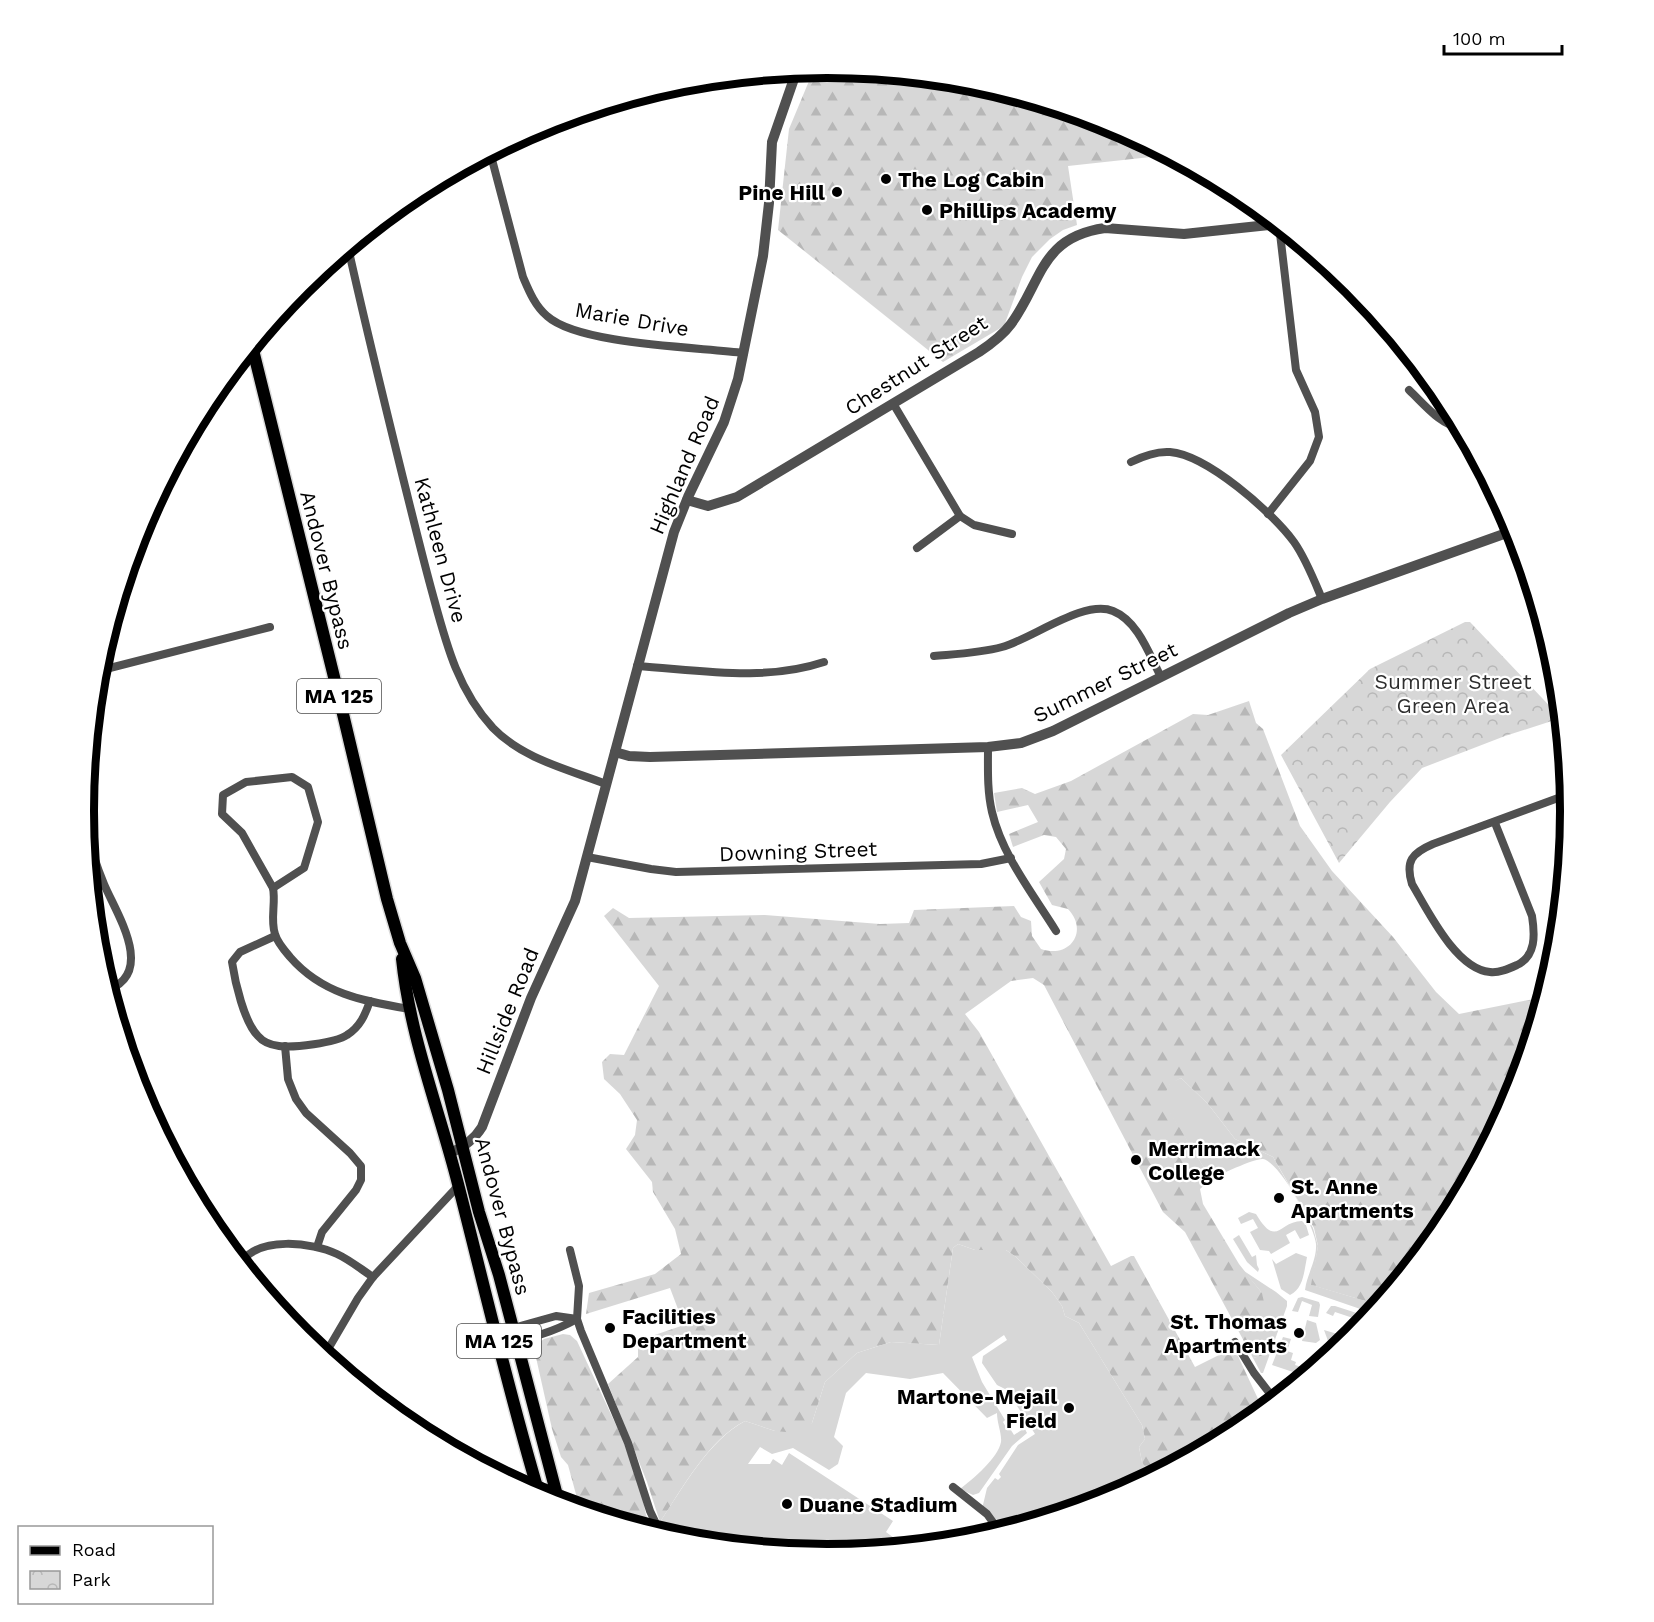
<svg xmlns="http://www.w3.org/2000/svg" width="1654" height="1622" viewBox="0 0 1654 1622" font-family="'Work Sans',sans-serif">
<defs>
<pattern id="forest-firs" width="22" height="20" patternUnits="userSpaceOnUse" patternTransform="scale(1.5)"><rect width="22" height="20" fill="#d7d7d7"/><path d="M5 1l3.5 6h-7zM16 11l3.5 6h-7z" fill="#b7b7b7"/></pattern>
<pattern id="park-crowns" width="20" height="18" patternUnits="userSpaceOnUse" patternTransform="scale(1.5)"><rect width="20" height="18" fill="#d7d7d7"/><path d="M2 6a3 3 0 1 1 6 0M12 15a3 3 0 1 1 6 0" fill="none" stroke="#b7b7b7"/></pattern>
</defs>
<rect width="100%" height="100%" fill="#fff"/>
<g fill="#d7d7d7">
<path d="M1181,1078L1208,1104L1235,1139L1273,1157L1313,1228L1318,1246L1312,1285L1379,1305L1372,1313L1305,1290C1307,1274 1317,1260 1316,1244C1315,1227 1280,1162 1263,1159C1255,1158 1219,1175 1211,1179L1161,1099L1170,1083Z"/>
<path d="M1249,1212L1256,1214C1277,1249 1279,1221 1302,1221L1306,1225L1309,1235L1300,1239L1295,1230L1286,1235L1290,1243L1271,1254L1269,1251L1260,1250L1250,1232L1258,1228L1253,1219L1241,1224L1238,1218Z"/>
<path d="M1239,1235L1252,1257L1256,1255L1257,1265L1259,1269L1258,1272L1247,1262L1233,1239Z"/>
<path d="M958,1244L975,1250H1006L1016,1257L1052,1292L1062,1306L1065,1316L1079,1323L1142,1425L1145,1439L1139,1447L1142,1462L1150,1477L1111,1498L1004,1530L997,1520L982,1509L987,1488L995,1478L998,1480L1001,1477L999,1474L1018,1445L1035,1434L1007,1390L997,1385L982,1363L983,1356L1007,1340L1004,1335L972,1357L982,1382L1005,1420L1003,1422L1007,1429L1009,1427L1014,1435L1023,1429L1020,1424L1022,1423L1027,1433L1012,1446L979,1493L973,1495L960,1489C973,1479 998,1458 1001,1442C1002,1434 997,1423 997,1413L987,1418L943,1373L910,1379L866,1373L846,1393L834,1437L843,1446L838,1464L829,1470L793,1448L772,1454L760,1447L748,1464H770L773,1459L782,1465L789,1453L893,1521L886,1532L906,1547L827,1554L700,1542L697,1540L702,1530L695,1540L697,1542C680,1540 669,1538 660,1522C682,1489 709,1440 745,1421L775,1431L812,1423L825,1382L857,1353L891,1342L939,1345L953,1248Z"/>
<path d="M1296,1253L1307,1257C1304,1271 1304,1288 1290,1295L1281,1289L1272,1259L1276,1264Z"/>
<path d="M1244,1271L1276,1292L1287,1301V1306L1263,1373H1261L1253,1358L1265,1355L1262,1293Z"/>
<path d="M1302,1297L1319,1302L1320,1305L1318,1317L1309,1316L1312,1305L1302,1301L1298,1312L1292,1311L1298,1298Z"/>
<path d="M1331,1306H1335L1369,1317L1365,1322L1335,1312L1333,1316L1326,1313Z"/>
<path d="M1307,1320L1316,1323L1320,1340L1316,1343L1302,1341Z"/>
<path d="M1324,1330L1351,1338L1336,1351L1328,1341Z"/>
<path d="M1283,1337L1291,1339L1287,1351L1293,1353L1291,1360L1296,1362L1295,1365L1312,1370L1305,1376L1272,1365Z"/>
</g>
<g fill="url(#forest-firs)">
<path d="M827,68L972,82L1112,124L1169,155L1068,166L1077,225L1063,230L1050,239L1032,257L1022,277L1004,326L943,362L778,230L789,129L814,69Z"/>
<path d="M1249,701L1256,723L1263,729L1300,826L1332,871L1393,937L1436,992L1459,1014L1544,997L1514,1096L1445,1224L1379,1305L1311,1285L1318,1246L1314,1228L1273,1157L1235,1139L1208,1104L1181,1078L1170,1084L1162,1099L1211,1179L1200,1189L1203,1204L1239,1264L1262,1293L1271,1335L1265,1355L1253,1358L1185,1232L1163,1212L1044,985L1033,978L1011,981L965,1014L979,1032L1111,1266L1131,1256H1134L1195,1367L1227,1351L1232,1350L1238,1356L1259,1401L1266,1408L1240,1429L1150,1477L1142,1462L1139,1447L1145,1439L1142,1425L1079,1323L1065,1316L1062,1306L1052,1292L1016,1257L1006,1250H975L958,1244L953,1248L939,1345L891,1342L857,1353L825,1382L812,1423L797,1433L775,1431L745,1421C709,1439 682,1489 660,1522L647,1482L608,1384L638,1357V1343L643,1339L684,1325L670,1288L586,1314L589,1293L655,1274L681,1254L675,1229L653,1192L652,1182L626,1149L635,1135L637,1120L620,1094L604,1079L602,1062L610,1054L624,1055L659,986L604,916L613,908L629,918L765,915L880,924L909,923L914,910L1014,906L1021,917L1031,921L1032,936L1041,949C1070,959 1089,931 1068,909L1052,905L1039,882L1064,859L1066,849L1056,837L1044,835L1013,847L1009,834L1038,822L1028,805L997,812L994,793L1022,788L1035,794L1071,781L1193,714L1208,715Z"/>
<path d="M563,1334L570,1335L577,1341L622,1438L641,1490L646,1515L654,1532L580,1509L568,1465L561,1457L552,1429L535,1353L536,1345L544,1339Z"/>
</g>
<path fill="url(#park-crowns)" d="M1465,622H1470L1561,718L1505,736L1422,768L1390,802L1339,863L1281,755L1370,669Z"/>
<g fill="none" stroke-linecap="round" stroke-linejoin="round">
<g stroke="#dbdbdb" stroke-width="15">
<g id="primary">
<path d="M252,346L338,693L387,899L400,943L415,978L448,1090L479,1212L499,1275L559,1503"/>
<path d="M402,959C410,1037 439,1109 458,1184C485,1289 509,1394 540,1497"/>
</g>
</g>
<g stroke="#505050" stroke-width="8">
<path d="M490,152L523,277C529,291 535,306 547,316C579,345 699,347 744,353"/>
<path d="M348,247C365,324 384,401 403,478C412,514 421,551 431,588C445,639 456,688 493,728C523,759 567,769 606,784"/>
<path d="M1409,390C1424,404 1440,425 1461,428"/>
<path d="M894,405L960,516L974,525L1012,534"/>
<path d="M1131,462C1143,456 1156,451 1170,452C1207,455 1272,512 1294,542C1306,559 1314,580 1322,599"/>
<path d="M1268,514L1310,461L1319,437L1315,412L1296,370L1279,225"/>
<path d="M917,548L960,516"/>
<path d="M934,656C956,654 980,653 1002,647C1032,639 1084,599 1113,611C1138,621 1149,654 1161,677"/>
<path d="M637,666C699,670 764,682 824,662"/>
<path d="M98,671L270,627"/>
<path d="M93,719L99,688L97,671"/>
<path d="M988,747C988,768 987,791 992,812C1002,855 1033,894 1056,931"/>
<path d="M292,777L308,787L318,822L304,868L273,888L242,833L222,814L223,795L246,782Z"/>
<path d="M1495,823L1532,916C1535,935 1536,956 1517,965C1508,969 1499,973 1490,972C1456,969 1428,911 1412,884C1405,861 1412,853 1433,844L1569,794"/>
<path d="M85,825C90,846 96,865 104,884C116,913 156,972 108,990"/>
<path d="M587,857L651,869L676,872L981,864L1011,858"/>
<path d="M273,888C276,903 270,920 275,934C277,942 284,950 290,957C322,994 363,1001 409,1009"/>
<path d="M275,936L240,952L232,962C235,982 244,1022 258,1036C263,1042 271,1045 279,1046C293,1048 335,1043 347,1035C360,1027 365,1015 370,1001"/>
<path d="M285,1046L288,1079L296,1099L306,1113L350,1153L361,1166V1180L356,1190L322,1232L317,1247"/>
<path d="M570,1250L579,1286L577,1319L581,1331L628,1443L650,1511L661,1534"/>
<path d="M241,1263C258,1236 312,1242 337,1254C350,1260 362,1270 373,1277"/>
<path d="M556,1316L577,1319C553,1332 526,1341 498,1341L513,1328Z"/>
<path d="M307,1341L328,1350"/>
<path d="M1235,1342L1254,1373L1275,1400"/>
<path d="M324,1356L358,1298L373,1277L459,1185"/>
<path d="M953,1487L987,1514L1000,1532"/>
</g>
<g stroke="#505050" stroke-width="10">
<path d="M687,500L708,506L737,497L979,352C991,344 1003,335 1011,324C1042,282 1040,237 1105,228L1184,234L1278,224"/>
<path d="M615,752L629,756L650,757L988,747L1021,743L1053,731L1289,613L1322,599L1515,530"/>
<path d="M450,1153C464,1147 474,1140 482,1127L531,998L575,901L674,532L688,497L724,422L738,379L763,256L769,203L772,142L797,70"/>
</g>
<use href="#primary" stroke="#000" stroke-width="12"/>
</g>
<g fill="#000" stroke="#fff" stroke-width="2">
<circle cx="886" cy="179" r="6"/>
<circle cx="837" cy="192" r="6"/>
<circle cx="927" cy="210" r="6"/>
<circle cx="1136" cy="1160" r="6"/>
<circle cx="1279" cy="1198" r="6"/>
<circle cx="610" cy="1328" r="6"/>
<circle cx="1299" cy="1333" r="6"/>
<circle cx="1069" cy="1408" r="6"/>
<circle cx="787" cy="1504" r="6"/>
</g>
<g text-anchor="middle" dominant-baseline="central" stroke-width="4.5" stroke-linejoin="round" paint-order="stroke">
<g fill="#fff" stroke="#4c4c4c" stroke-width="1.5">
<rect x="297" y="679" width="84" height="34" rx="4.5"/>
<rect x="457" y="1324" width="84" height="34" rx="4.5"/>
</g>
<g font-size="20" font-weight="bold" fill="#000">
<text x="339" y="696">MA 125</text>
<text x="499" y="1341">MA 125</text>
</g>
<g font-size="21" font-weight="bold" fill="#000" stroke="#fff" text-anchor="start">
<text x="898" y="179">The Log Cabin</text>
<text x="825" y="192" text-anchor="end">Pine Hill</text>
<text x="939" y="210">Phillips Academy</text>
<text x="1148" y="1148">Merrimack<tspan x="1148" dy="24">College</tspan></text>
<text x="1291" y="1186">St. Anne<tspan x="1291" dy="24">Apartments</tspan></text>
<text x="622" y="1316">Facilities<tspan x="622" dy="24">Department</tspan></text>
<text x="1287" y="1321" text-anchor="end">St. Thomas<tspan x="1287" dy="24">Apartments</tspan></text>
<text x="1057" y="1396" text-anchor="end">Martone-Mejail<tspan x="1057" dy="24">Field</tspan></text>
<text x="799" y="1504">Duane Stadium</text>
</g>
<g font-size="21" fill="#000" stroke="#fff">
<text transform="translate(632 319) rotate(10)">Marie Drive</text>
<text transform="translate(916 365) rotate(-33)">Chestnut Street</text>
<text transform="translate(684 465) rotate(-67)">Highland Road</text>
<text transform="translate(441 550) rotate(75)">Kathleen Drive</text>
<text transform="translate(327 570) rotate(76)">Andover Bypass</text>
<text transform="translate(1105 682) rotate(-26)">Summer Street</text>
<text transform="translate(798 851) rotate(-2)">Downing Street</text>
<text transform="translate(507 1011) rotate(-68)">Hillside Road</text>
<text transform="translate(503 1216) rotate(75)">Andover Bypass</text>
</g>
<g font-size="21" fill="#2e2e2e" stroke="#fff">
<text x="1453" y="681">Summer Street<tspan x="1453" dy="24">Green Area</tspan></text>
</g>
</g>
<path d="M0 0H1654V1622H0ZM94 811a733 733 0 1 1 1466 0a733 733 0 1 1-1466 0Z" fill="#fff" fill-rule="evenodd"/>
<path fill="none" stroke="#000" stroke-width="8" d="M94 811a733 733 0 1 1 1466 0a733 733 0 1 1-1466 0Z"/>
<rect x="18" y="1526" width="195" height="78" fill="#ffffff" stroke="#999999" stroke-width="1.5"/>
<rect x="30" y="1546" width="30" height="9" fill="#000000" stroke="#999999" stroke-width="1.5"/>
<text x="72" y="1556" font-size="18" fill="#000000">Road</text>
<rect x="30" y="1571" width="30" height="18" fill="url(#park-crowns)" stroke="#999999" stroke-width="1.5"/>
<text x="72" y="1586" font-size="18" fill="#000000">Park</text>
<path d="M1444 45v9h118v-9" fill="none" stroke="#000000" stroke-width="3"/>
<text x="1453" y="45" font-size="18" fill="#000000" stroke="#ffffff" stroke-width="4.5" paint-order="stroke">100 m</text>
</svg>
